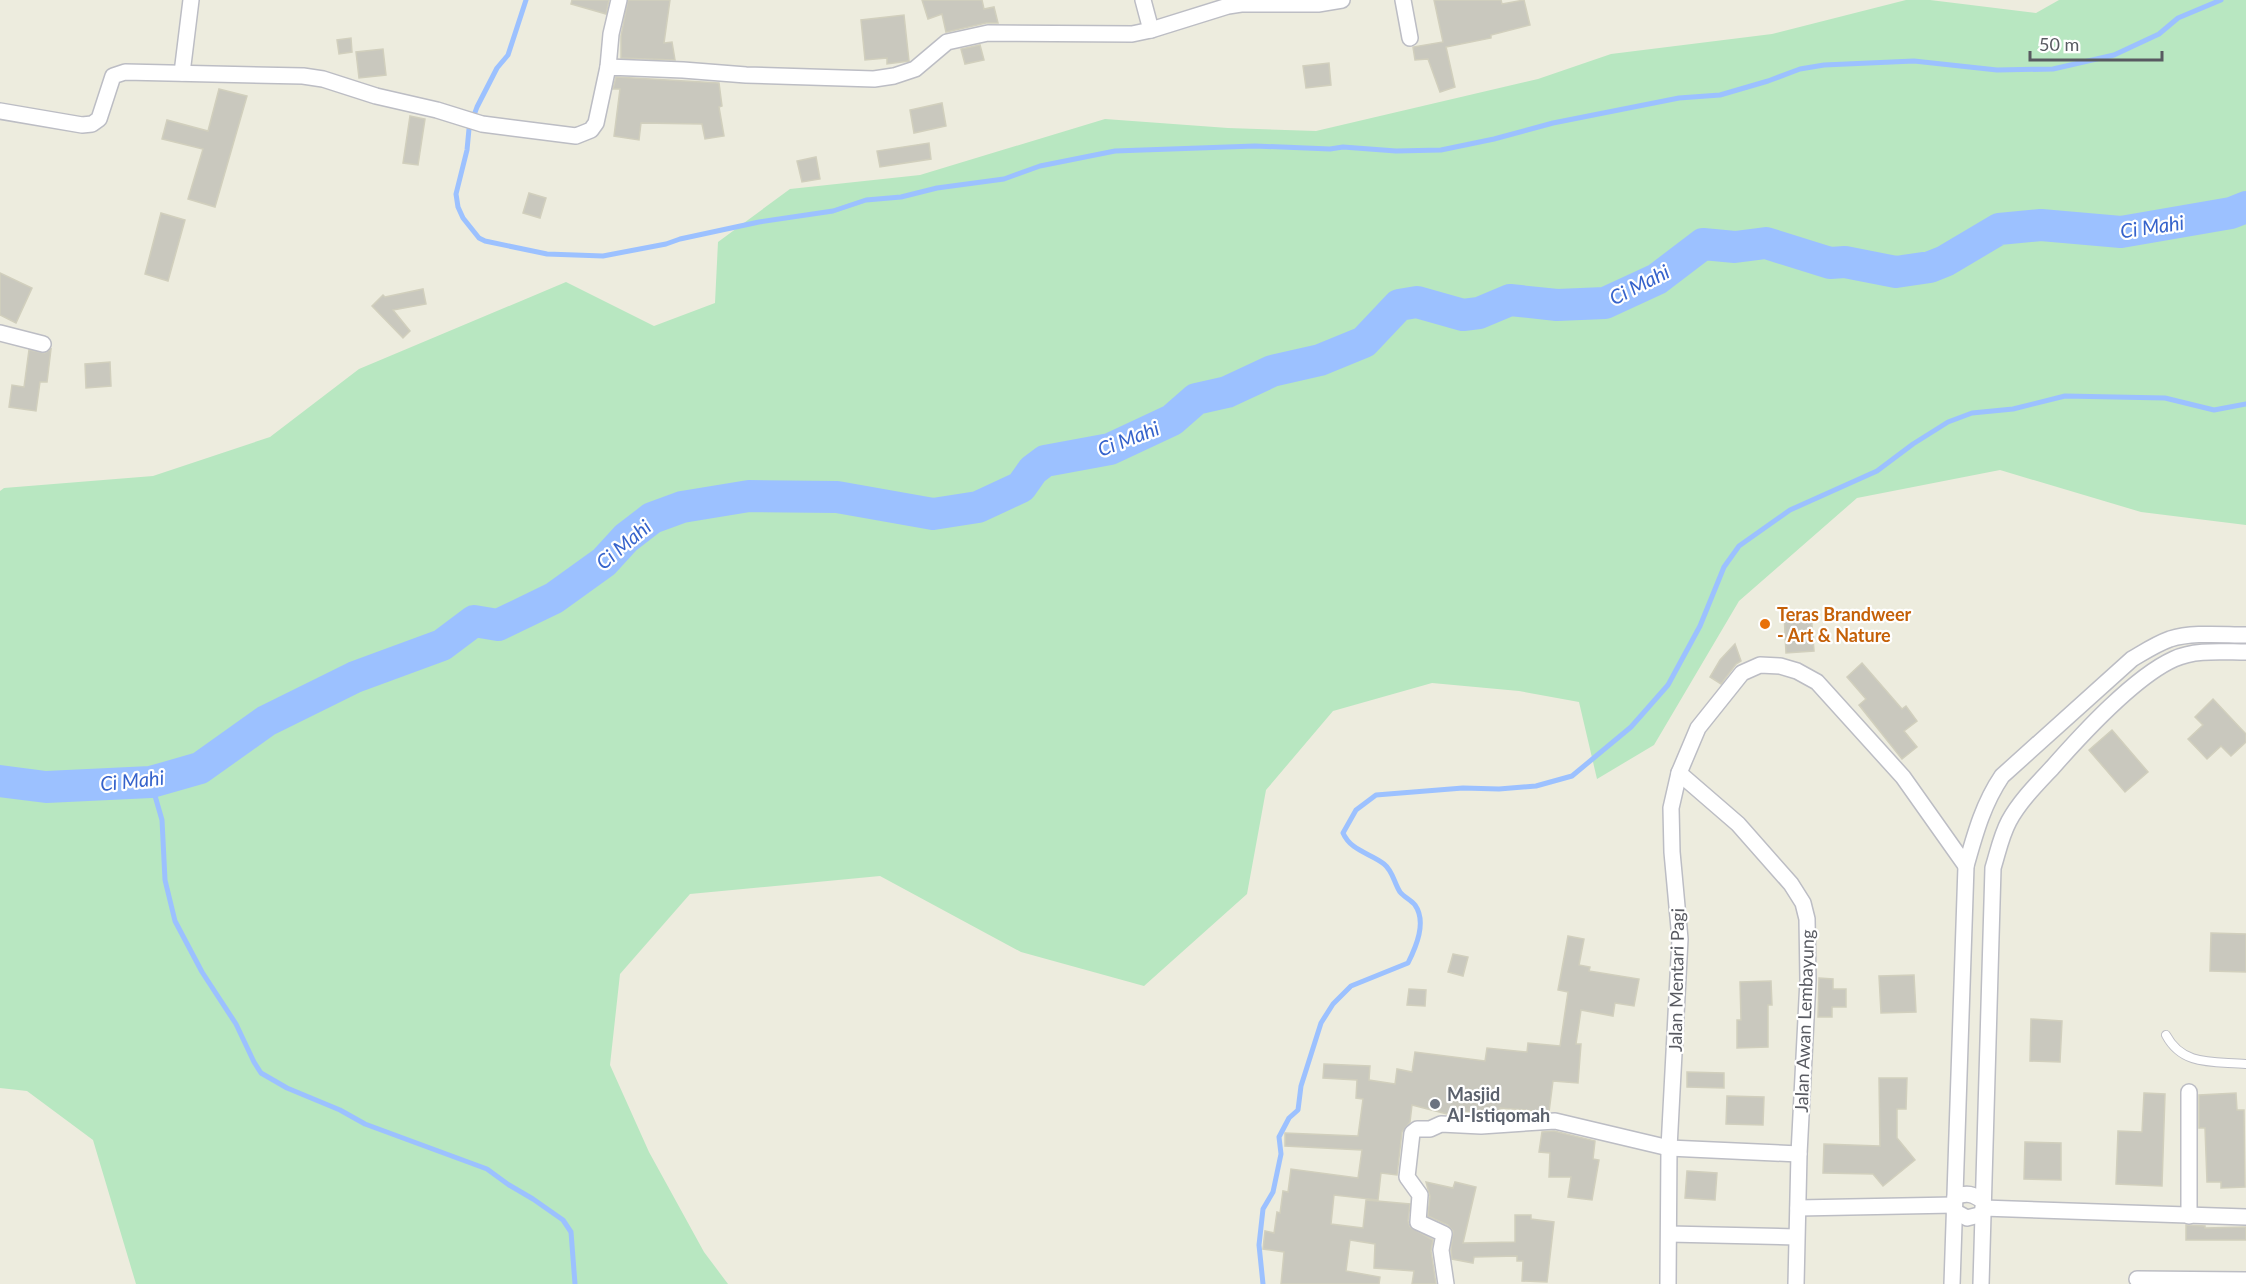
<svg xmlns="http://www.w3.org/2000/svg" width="2246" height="1284" viewBox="0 0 2246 1284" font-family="Lato,sans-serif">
<rect width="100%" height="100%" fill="#edecde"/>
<path fill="#b8e7c1" d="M1906,0H1930L2036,13L2059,0H2246V525L2141,512L2000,470L1857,498L1739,601L1654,745L1597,779L1579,702L1519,691L1432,683L1333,711L1266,790L1247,894L1144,986L1021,952L880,876L690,894L620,974L610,1065L649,1152L704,1252L728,1284H136L93,1140L27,1091L0,1088V491L4,488L153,476L270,437L359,369L566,282L654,326L715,303L718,242L790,189L920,175L1105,119L1228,128L1316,131L1538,79L1611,54L1772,34Z"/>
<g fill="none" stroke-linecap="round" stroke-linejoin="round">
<g stroke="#9cc1ff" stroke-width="5">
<path d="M526,0L508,55L497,68L477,107L469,129L467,150L456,194L458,207L463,218L479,238L485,241L547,254L603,256L666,244L680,239L759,222L833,211L866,200L901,197L937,188L1004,179L1040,166L1115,151L1255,146L1330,149L1343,147L1396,151L1441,150L1494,139L1553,123L1679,98L1720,95L1768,81L1800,69L1824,65L1914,61L1997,70L2053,69L2114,55L2159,34L2178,18L2221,0"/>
<path d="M151,782L162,820L165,880L175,921L202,972L236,1024L254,1062L261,1073L287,1088L340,1110L365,1124L487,1169L509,1185L533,1199L563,1220L571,1232L575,1284"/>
<path d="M1263,1284L1259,1245L1263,1209L1273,1192L1281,1154L1279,1137L1289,1118L1298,1110L1301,1086L1321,1023L1333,1004L1351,986L1408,963C1416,947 1427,922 1415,905C1411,900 1404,897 1400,892C1394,883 1393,871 1384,864C1370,853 1351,851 1343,833L1356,810L1376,795L1463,788L1499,789L1536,786L1572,776L1631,727L1668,685L1700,626L1724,567L1739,546L1790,510L1877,471L1913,444L1948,422L1972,413L2013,409L2065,396L2165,398L2214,410L2246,404"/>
</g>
<path stroke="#9cc1ff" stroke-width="32" d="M0,781L46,787L151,782L200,768L266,721L355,677L442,645L474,621L498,625L554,598L604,562L626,538L652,518L682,507L749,496L837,497L933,514L978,507L1021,487L1033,470L1045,461L1110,449L1172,420L1196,399L1227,392L1272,371L1320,360L1364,342L1399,305L1417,302L1463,315L1479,313L1510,300L1557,305L1605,303L1657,279L1703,244L1735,247L1766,243L1830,263L1845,262L1896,272L1930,267L1945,261L1999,229L2041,225L2121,232L2231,213L2246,207"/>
</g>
<g fill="#c9c8be" stroke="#d1cfbd" stroke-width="1.5">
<path d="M572,0H609L606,14L571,4Z"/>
<path d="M628,0H670L664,43L672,42L675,60L621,58V36Z"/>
<path d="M922,0H982L984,9L994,7L998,23H986L946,32L942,14L928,19Z"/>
<path d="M1434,0H1501L1502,4L1524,0L1530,25L1491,35V38L1446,47L1455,87L1440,92L1428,59L1415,60L1413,47L1443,42Z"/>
<path d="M904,15L909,61L887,64V58L865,60L861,20Z"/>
<path d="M351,38L352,52L339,54L337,40Z"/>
<path d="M980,45L984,60L965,64L961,49Z"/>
<path d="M383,49L386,75L359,78L356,52Z"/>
<path d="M1329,63L1331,85L1306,88L1303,66Z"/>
<path d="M616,77L719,83L722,106L719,107L724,136L705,139L702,124L641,123L639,140L614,136L620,89H613Z"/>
<path d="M219,89L247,96L215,207L188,199L203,149L162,139L167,120L208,131Z"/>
<path d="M942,103L946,126L914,133L910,110Z"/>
<path d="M410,116L425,119L418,165L403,163Z"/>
<path d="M929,143L931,159L880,167L877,151Z"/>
<path d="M816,157L820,179L802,182L797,161Z"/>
<path d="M529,193L546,198L540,218L523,213Z"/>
<path d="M161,213L185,220L168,281L145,274Z"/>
<path d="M0,273L32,288L16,323L0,315Z"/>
<path d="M423,289L426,304L393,310L410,331L403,338L372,306L383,295L385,297Z"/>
<path d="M51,349L47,382H40L36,411L9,407L12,385L24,387L29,350L45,353Z"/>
<path d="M110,362L111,386L86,388L85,364Z"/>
<path d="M1807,612H1811L1814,651L1786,653L1784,614Z"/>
<path d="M1735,644L1741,661L1736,664L1721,684L1710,677L1720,660Z"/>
<path d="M1862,663L1902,709L1906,706L1917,721L1904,731L1917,747L1902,759L1859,705L1866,699L1847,677Z"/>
<path d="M2213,699L2246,734V742L2231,756L2221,746L2207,759L2188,739L2203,725L2195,717Z"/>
<path d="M2112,730L2148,772L2125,792L2089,750Z"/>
<path d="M2211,933L2246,934V972L2210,971Z"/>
<path d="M1568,936L1584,939L1579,965L1590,967L1589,971L1639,979L1634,1006L1615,1003L1613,1016L1581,1010L1576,1044H1581L1578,1083L1553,1081L1549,1112L1500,1108L1499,1115L1460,1111V1115H1451L1412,1105L1410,1122L1402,1132L1397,1175L1381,1173L1378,1200L1334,1195L1331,1224L1363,1228L1366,1200L1410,1204L1408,1221L1410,1227L1433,1240L1431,1251L1436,1284H1412L1414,1271L1374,1268L1375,1244L1350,1240L1346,1271L1380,1277L1379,1284H1281L1284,1252L1263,1249L1265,1231L1274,1233L1277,1212L1280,1213L1283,1191L1288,1192L1291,1169L1358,1178L1362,1150L1285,1146V1133L1358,1136L1363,1099L1356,1098L1357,1080L1323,1078L1324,1064L1370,1066L1369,1080L1395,1084L1397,1069L1412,1072L1415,1052L1485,1061L1487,1048L1527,1052L1528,1043L1560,1046L1568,992L1558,990Z"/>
<path d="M1453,954L1468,957L1463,976L1448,972Z"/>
<path d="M1914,975L1916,1012L1881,1013L1879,976Z"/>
<path d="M1819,978L1833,979V989H1846V1007H1832V1017H1818Z"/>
<path d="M1771,981L1772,1005H1768V1047L1737,1048V1020H1741L1740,982Z"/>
<path d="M1409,989L1426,990L1425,1006L1407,1005Z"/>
<path d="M2031,1019L2062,1021L2060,1062L2030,1061Z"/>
<path d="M1687,1072L1724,1073V1088L1687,1087Z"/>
<path d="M1879,1078H1907L1906,1109H1897V1138L1915,1160L1883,1186L1873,1174L1823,1173L1824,1144L1880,1146Z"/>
<path d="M2144,1093L2165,1094L2162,1186L2116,1184L2118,1131L2142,1132Z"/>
<path d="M2236,1093L2237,1110H2244L2245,1187L2221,1188V1182H2207L2205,1128H2199V1095Z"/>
<path d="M1727,1096L1764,1097L1763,1125L1726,1124Z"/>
<path d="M1554,1131L1595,1141L1593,1159L1599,1160L1592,1200L1568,1197L1571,1177H1549L1550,1153L1539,1152L1542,1132Z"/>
<path d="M2025,1142L2061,1143V1180L2024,1179Z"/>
<path d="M1687,1171L1717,1173L1715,1200L1685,1198Z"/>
<path d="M1426,1182L1453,1188L1455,1182L1476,1187L1463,1243L1515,1242V1215H1531V1219L1554,1222L1547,1282L1522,1281L1523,1261H1517V1256L1474,1257L1473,1263L1452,1259L1451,1250L1453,1231L1448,1225L1428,1216L1430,1196Z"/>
<path d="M2186,1225L2205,1226V1228L2246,1227V1240H2186Z"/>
</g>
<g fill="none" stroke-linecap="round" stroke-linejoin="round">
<g stroke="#bcbdc4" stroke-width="10">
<path id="lane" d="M2166,1035C2183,1067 2214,1061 2246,1064"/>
</g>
<g stroke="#bcbdc4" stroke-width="18">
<g id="street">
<path d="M1403,0L1410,38"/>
<path d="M1151,30L1228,6L1241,4H1318L1342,0"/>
<path d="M608,67L611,34L619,0"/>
<path d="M182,73L191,0"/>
<path d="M0,111L82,125L92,124L99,119L113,76L125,72L303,76L323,79L376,96L437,110L482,124L576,136L591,130L596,123L608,67L683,70L746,75L874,79L894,76L915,69L947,42L988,33L1132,34L1151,30L1143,0"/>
<path d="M0,333L43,344"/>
<path d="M1679,773L1738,824L1791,884L1803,903L1807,919L1808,980L1799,1154L1796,1284"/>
<path d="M2189,1092V1216"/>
<path d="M1955,1197C1967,1192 1973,1194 1983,1201"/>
<path d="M1798,1208L1954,1205"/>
<path d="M1983,1208L2246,1217"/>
<path d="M1954,1211L1967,1218L1983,1214"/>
<path d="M1669,1234L1796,1237"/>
<path d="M2137,1279L2246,1280"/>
<path d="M1446,1284L1441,1250L1444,1234L1418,1222L1420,1195L1407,1177L1412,1133L1417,1129H1430L1441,1124L1481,1126L1555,1121L1669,1148L1799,1154"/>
<path d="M1668,1284L1669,1148L1680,939L1672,852L1671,808L1679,773L1698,728L1742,673L1760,665L1780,666L1797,671L1817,682L1903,777L1966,866"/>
<path d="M1952,1284L1966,866C1975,834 1983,804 2002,776L2132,659C2144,652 2156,644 2170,639C2193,632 2222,635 2246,635"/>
<path d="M1981,1284L1993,868C1998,852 2001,836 2009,821C2020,801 2037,784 2052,768C2082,734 2134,677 2174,659C2195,649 2223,652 2246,652"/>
</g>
</g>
<use href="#lane" stroke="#fff" stroke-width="8"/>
<use href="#street" stroke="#fff" stroke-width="15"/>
</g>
<circle fill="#e8710a" stroke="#fff" stroke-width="2" cx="1765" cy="624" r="6"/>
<circle fill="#6b7280" stroke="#fff" stroke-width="2" cx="1435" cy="1104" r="6"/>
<g text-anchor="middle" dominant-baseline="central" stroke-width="4.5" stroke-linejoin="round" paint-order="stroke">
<g font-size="18" font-weight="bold" fill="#c56008" stroke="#fff" text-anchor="start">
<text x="1777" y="614">Teras Brandweer<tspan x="1777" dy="21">- Art &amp; Nature</tspan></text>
</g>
<g font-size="18" fill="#585a61" stroke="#fff">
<text transform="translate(1676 980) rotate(-89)">Jalan Mentari Pagi</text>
<text transform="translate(1804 1021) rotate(-88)">Jalan Awan Lembayung</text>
</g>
<g font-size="18" font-weight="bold" fill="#5b616d" stroke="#fff" text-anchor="start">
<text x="1447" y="1094">Masjid<tspan x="1447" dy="21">Al-Istiqomah</tspan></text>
</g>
<g font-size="20" font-style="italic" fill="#3663cb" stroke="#fff">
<text transform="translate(2152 226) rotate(-8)">Ci Mahi</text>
<text transform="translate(1639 284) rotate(-27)">Ci Mahi</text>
<text transform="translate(1128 438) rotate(-21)">Ci Mahi</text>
<text transform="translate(623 544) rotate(-40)">Ci Mahi</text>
<text transform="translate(132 780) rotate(-6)">Ci Mahi</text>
</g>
</g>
<path d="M2030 51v9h132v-9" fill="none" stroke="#585a61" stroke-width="3"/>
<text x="2039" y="51" font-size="18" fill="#585a61" stroke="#ffffff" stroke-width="4.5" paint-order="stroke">50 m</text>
</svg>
